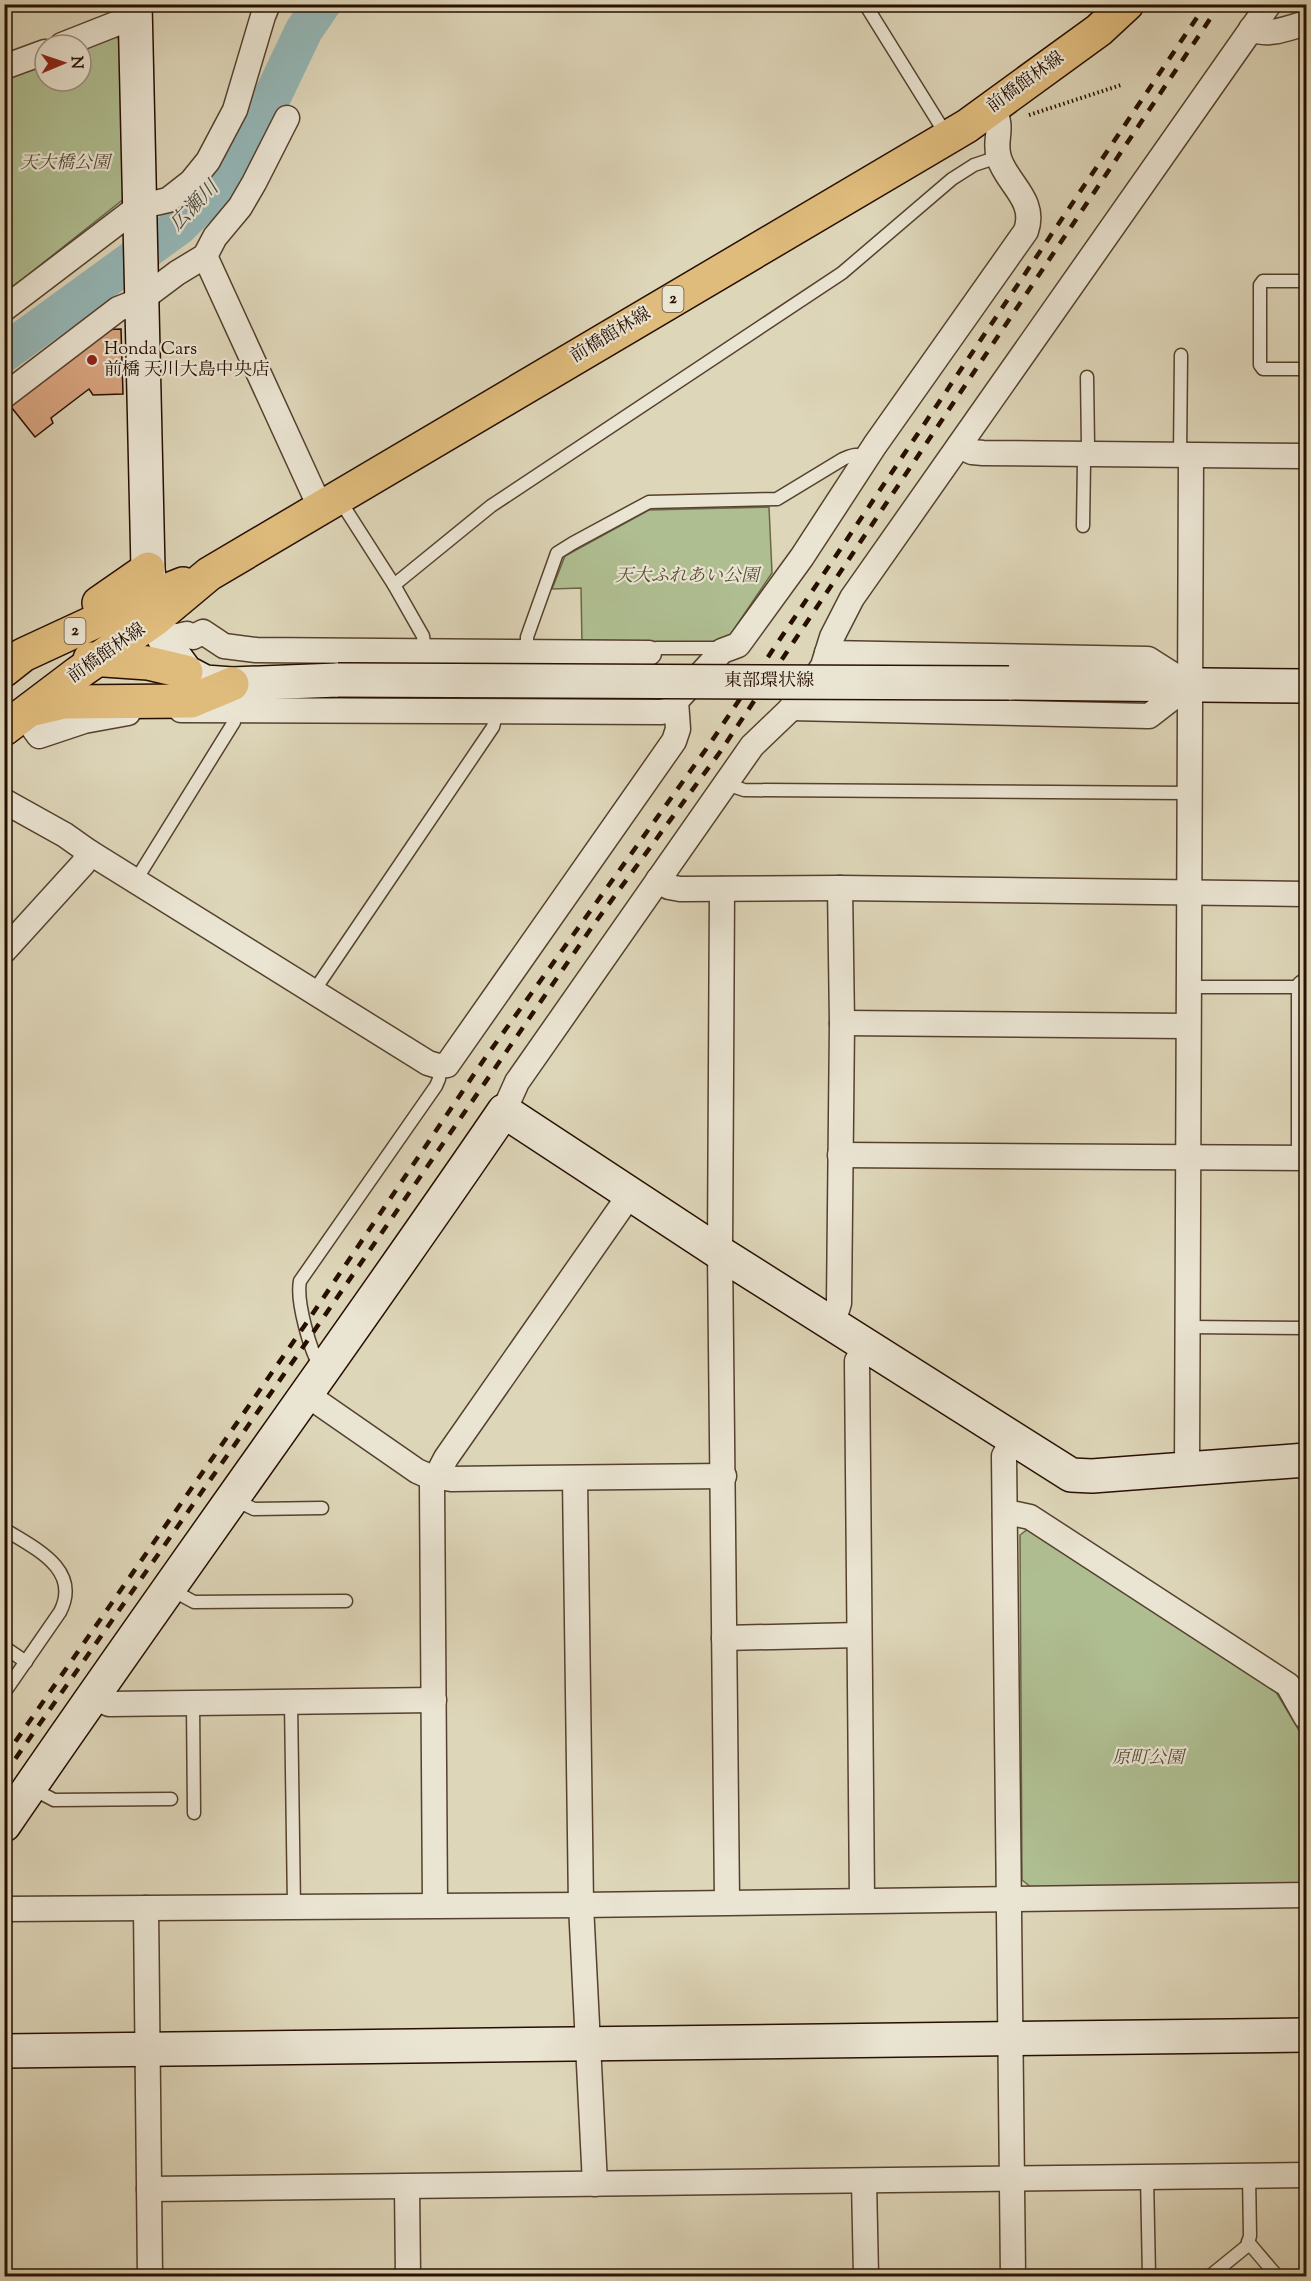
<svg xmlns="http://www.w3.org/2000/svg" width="1311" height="2281" viewBox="0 0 1311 2281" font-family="'Sorts Mill Goudy','Noto Serif JP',serif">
<rect width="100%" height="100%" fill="#ded6b9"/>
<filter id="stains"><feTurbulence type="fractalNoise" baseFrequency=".00333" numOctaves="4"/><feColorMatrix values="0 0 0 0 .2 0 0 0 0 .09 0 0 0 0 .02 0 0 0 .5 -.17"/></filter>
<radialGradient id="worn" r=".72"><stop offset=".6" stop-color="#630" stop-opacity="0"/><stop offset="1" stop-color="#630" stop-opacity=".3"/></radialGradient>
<g fill="#afbe91" stroke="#6b6648" stroke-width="1.5">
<path d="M114,34L123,44L125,198L5,293L4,76L45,61V81H81V47Z"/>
<path d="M769,507L772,573L728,638L717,644L582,645L581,588L552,589L565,556L649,510Z"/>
<path d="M1028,1529L1273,1687L1306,1742V1885L1032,1888L1022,1880L1020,1535Z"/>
</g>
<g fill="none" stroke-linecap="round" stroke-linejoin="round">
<path stroke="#95b7b7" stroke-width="38" d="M4,353L179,226L221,184L253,137L304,30L322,4"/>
</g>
<path fill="#daa682" stroke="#270f00" stroke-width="1.5" d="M121,329L123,394L93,395L89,389L51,418L53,423L35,437L8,403L98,330Z"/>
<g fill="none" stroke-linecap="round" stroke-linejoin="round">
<g stroke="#55412e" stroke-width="15">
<g id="lane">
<path d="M865,4L947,136"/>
<path d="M1306,281H1263L1260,285V365L1263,369H1306"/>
<path d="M1180,456L1181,355"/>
<path d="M339,499L394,585L423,636L425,651"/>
<path d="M1083,526L1084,462L1088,446L1087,377"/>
<path d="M394,585L491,506L842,273L952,179L974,165L998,157"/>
<path d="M527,652V637L557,553L573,543L649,502L777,499L843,459C853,455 857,453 866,458"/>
<path d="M649,653L657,648H717L722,651"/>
<path d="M727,782L732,786L744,790L1188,793"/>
<path d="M136,880L234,722L235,710"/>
<path d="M1188,987H1306"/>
<path d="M314,991L493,727L497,711"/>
<path d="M1188,1327L1306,1328"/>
<path d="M321,1368C310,1351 296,1301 300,1281L436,1086L439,1079L440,1066"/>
<path d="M233,1499L254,1509L322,1508"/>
<path d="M4,1529C34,1548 82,1569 60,1612L4,1693"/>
<path d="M170,1589L194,1602L346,1601"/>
<path d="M4,1647L26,1662"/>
<path d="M291,1702L294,1907"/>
<path d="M193,1703L194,1813"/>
<path d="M31,1788L54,1800L171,1799"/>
<path d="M1147,2177L1149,2276"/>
<path d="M1248,2242L1277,2276"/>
<path d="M1210,2276L1247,2246L1250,2236L1249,2175"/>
</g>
</g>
<g stroke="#55412e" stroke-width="27">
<g id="street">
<path d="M1251,29C1269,37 1288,28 1306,23"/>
<path d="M62,45L123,21H135"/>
<path d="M4,67L45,52"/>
<path d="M205,256L320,507"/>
<path d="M4,309L138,207L168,200L191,182L208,161L235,110L263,16L268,4"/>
<path d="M4,396L118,309L141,300L177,273L205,256L215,237L240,207L254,183L287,118"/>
<path d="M959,446L972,452L983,453L1306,456"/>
<path d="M164,639L187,634L193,637L203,632L224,646L256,650L649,653"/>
<path d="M791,708L1149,716L1189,685L1148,659L827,653"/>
<path d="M181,710L661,712L675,709"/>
<path d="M24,715L39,736L84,721L128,713"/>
<path d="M4,801L65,835L89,852L428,1063L438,1066L447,1065L674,741L678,729L676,701L722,651L738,645L741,641L802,557L875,445L1026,231C1037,200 1007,184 999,158C993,139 1005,130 993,108"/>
<path d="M658,880L669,887L680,889L840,888L1306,894"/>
<path d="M722,889L720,1253L727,1901"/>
<path d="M4,951L83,864L89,852"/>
<path d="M842,1023L1187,1026"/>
<path d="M504,1111L517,1082L752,746L802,698L823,666L832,637L852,598L1269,4"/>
<path d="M840,1155L1306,1158"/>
<path d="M1304,1158V987"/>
<path d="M829,1321L836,1313L839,1303L842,1023L840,888"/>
<path d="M306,1394L417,1471L426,1475L451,1479L724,1476"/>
<path d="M1187,1468L1191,456"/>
<path d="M575,1479L581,1905L595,2184"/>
<path d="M1005,1515L1016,1514L1030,1517L1288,1685L1306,1717"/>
<path d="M724,1638L859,1635"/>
<path d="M92,1696L109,1704L434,1700"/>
<path d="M862,1900L857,1361L866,1346"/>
<path d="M435,1905L432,1485L446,1458L631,1193"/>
<path d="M146,1908L150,2276"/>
<path d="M4,1909L581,1905L1306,1895"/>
<path d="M864,2181L866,2276"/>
<path d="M407,2187L408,2276"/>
<path d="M149,2189L1306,2175"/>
<path d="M1013,2276L1004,1456L1013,1440"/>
</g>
</g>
<g stroke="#270f00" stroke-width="36">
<g id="secondary">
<path d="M135,4L148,569L154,620L175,657L186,672L205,682L232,684L338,680"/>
<path d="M1009,683L1306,686"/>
<path d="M4,1825C168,1585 340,1351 504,1111L720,1253L1071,1475L1092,1476L1306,1460"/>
<path d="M4,2051L1306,2035"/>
</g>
</g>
<g stroke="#270f00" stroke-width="36">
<g id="primary">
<path d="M99,603L148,569"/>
<path d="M90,659L148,663L186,672"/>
<path d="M4,670L23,655L131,605L183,584"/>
<path d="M34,709L64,702L191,701L232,684"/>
<path d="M4,729L78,673L154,620L209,574L967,126L1099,30L1127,4"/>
</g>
</g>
<path stroke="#270f00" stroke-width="4" stroke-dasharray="1.5 3" stroke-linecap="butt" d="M1029,115L1121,85"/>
<use href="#lane" stroke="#eae4d2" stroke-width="12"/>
<use href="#street" stroke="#eae4d2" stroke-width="24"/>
<use href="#secondary" stroke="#eae4d2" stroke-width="33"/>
<use href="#primary" stroke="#dfbb7c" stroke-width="33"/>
<g stroke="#270f00" stroke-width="4.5" stroke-dasharray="10 10" stroke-linecap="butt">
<path d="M4,1758L305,1325L483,1061L709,745L1206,4"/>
<path d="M4,1775L310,1337L592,927L720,752L1220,4"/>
</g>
<g stroke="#270f00" stroke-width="36" stroke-linecap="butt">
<path id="secondary-bridge" d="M338,680L1009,683"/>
</g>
<use href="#secondary-bridge" stroke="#eae4d2" stroke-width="33"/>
</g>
<circle fill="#8f2418" stroke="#eae4d2" stroke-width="2" cx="92" cy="360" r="6"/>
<g text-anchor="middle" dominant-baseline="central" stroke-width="4.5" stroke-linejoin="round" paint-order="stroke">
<g fill="#eae4d2" stroke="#624f3f" stroke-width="1.5">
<rect x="662.5" y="286" width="21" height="26" rx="4.5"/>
<rect x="64.5" y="618" width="21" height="26" rx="4.5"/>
</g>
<g font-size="16" font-weight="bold" fill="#270f00">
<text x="673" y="299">2</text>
<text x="75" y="631">2</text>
</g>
<g font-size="18" fill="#270f00" stroke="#eae4d2">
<text transform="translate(1026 83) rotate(-36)">前橋館林線</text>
<text transform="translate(611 336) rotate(-31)">前橋館林線</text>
<text transform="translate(107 654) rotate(-35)">前橋館林線</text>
<text x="769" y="682">東部環状線</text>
</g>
<g font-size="18" font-style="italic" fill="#574c33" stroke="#eae4d2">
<text x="65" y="164">天大橋公園</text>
<text x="687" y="577">天大ふれあい公園</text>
<text x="1148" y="1759">原町公園</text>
</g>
<g font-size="18" fill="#270f00" stroke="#eae4d2" text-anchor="start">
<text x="104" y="350">Honda Cars<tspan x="104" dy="21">前橋 天川大島中央店</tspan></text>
</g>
<g font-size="20" font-style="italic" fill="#4e4a40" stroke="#eae4d2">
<text transform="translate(195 207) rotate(-46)">広瀬川</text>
</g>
</g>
<rect width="1311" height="2281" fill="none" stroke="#ded6b9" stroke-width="24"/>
<rect x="6" y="6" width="1299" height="2269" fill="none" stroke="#270f00" stroke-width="3"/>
<rect x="12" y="12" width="1287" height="2257" fill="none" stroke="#270f00" stroke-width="1.5"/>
<g transform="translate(63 63) rotate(88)"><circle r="28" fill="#eae4d2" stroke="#9c8f7e" stroke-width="1.5"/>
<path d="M0-4.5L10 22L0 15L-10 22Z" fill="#8f2418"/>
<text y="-9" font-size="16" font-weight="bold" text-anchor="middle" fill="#270f00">N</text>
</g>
<rect width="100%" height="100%" filter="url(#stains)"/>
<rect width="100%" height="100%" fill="url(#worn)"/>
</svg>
